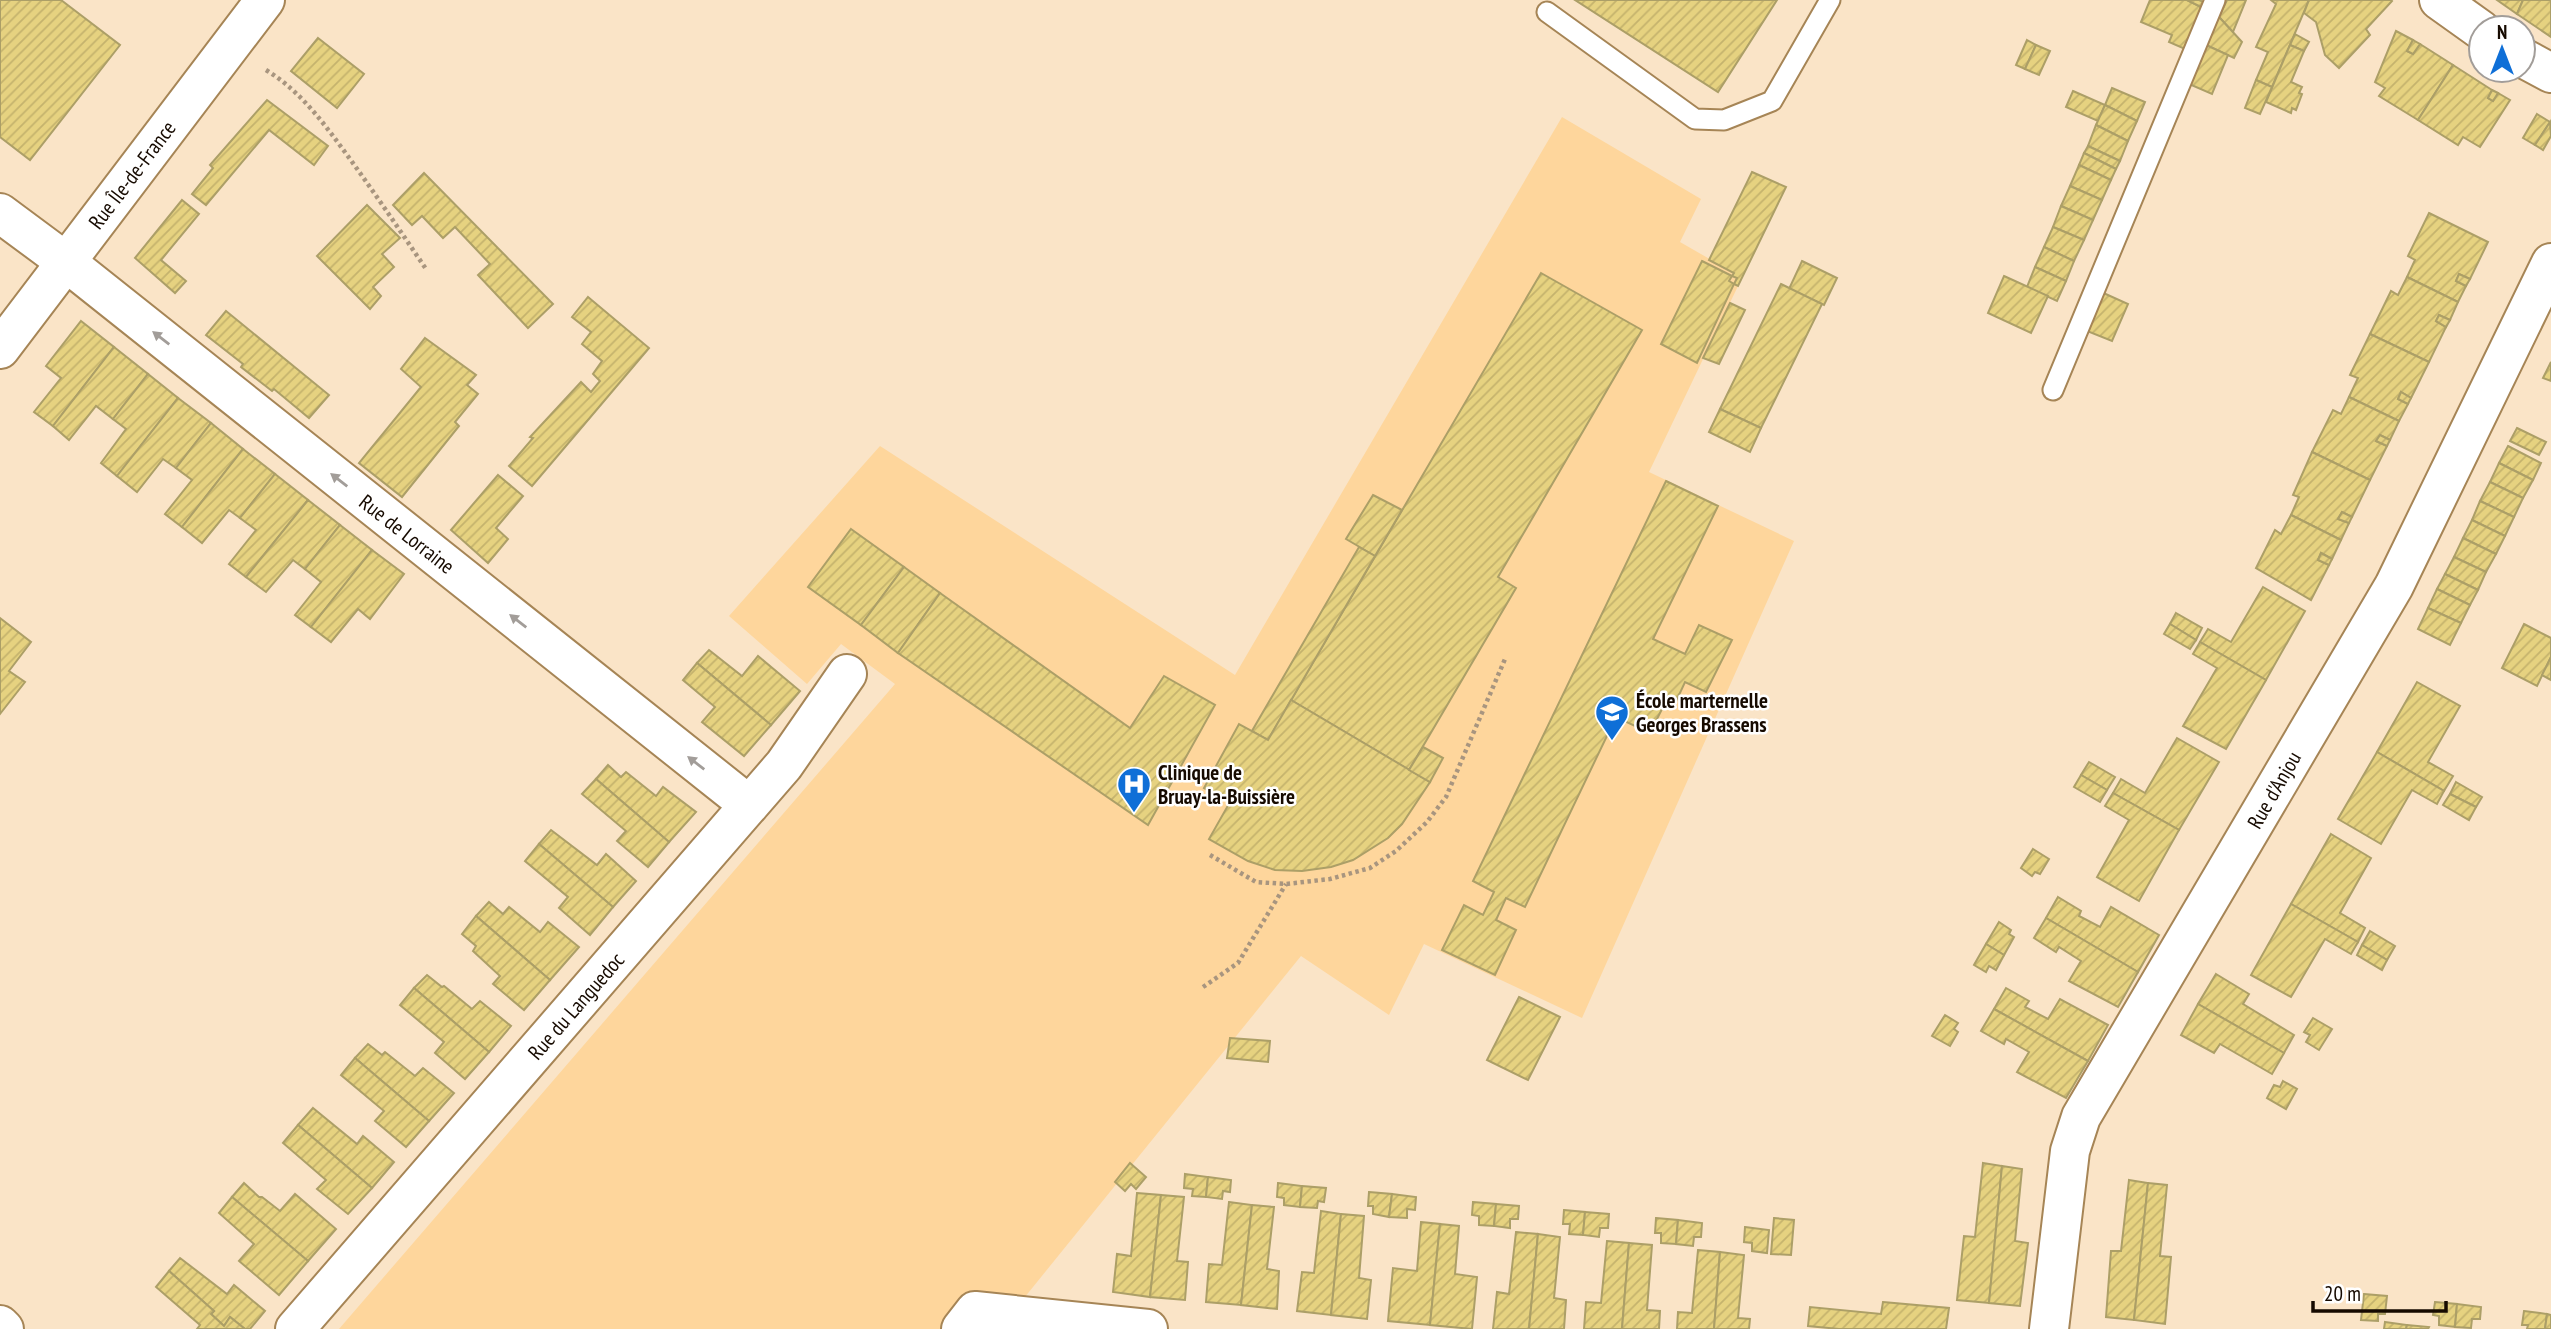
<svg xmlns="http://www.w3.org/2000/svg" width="2551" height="1329" viewBox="0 0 2551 1329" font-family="'PT Sans Narrow',sans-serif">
<defs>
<pattern id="building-hatch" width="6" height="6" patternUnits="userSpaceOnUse" patternTransform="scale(1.75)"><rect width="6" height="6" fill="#e6d280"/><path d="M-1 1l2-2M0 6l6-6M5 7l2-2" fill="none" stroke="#c5b36d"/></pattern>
</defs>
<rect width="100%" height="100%" fill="#fae4c7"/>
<path fill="#fed69c" d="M1562,117L1701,199L1680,242L1734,273L1732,275L1737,278L1738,286L1649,472L1794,541L1582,1018L1424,944L1389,1015L1301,956L999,1329H339L895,684L841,644L807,684L729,616L880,446L1235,675Z"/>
<g fill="url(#building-hatch)" stroke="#ac9f67" stroke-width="2">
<path d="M0,0H61L120,45L30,160L0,137Z"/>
<path d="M1575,0H1777L1718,92Z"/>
<path d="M2150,0H2187L2203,8L2185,49L2169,42L2172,35L2141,22Z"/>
<path d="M2187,0H2199L2206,3L2203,8Z"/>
<path d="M2227,0H2246L2233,32L2219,17Z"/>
<path d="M2271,0H2309L2272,87L2256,80L2268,52L2256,47L2276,4Z"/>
<path d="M2309,0H2391L2392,1L2366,29L2370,35L2339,68L2325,55L2316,22L2304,13Z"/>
<path d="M2497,0H2523L2517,14Z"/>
<path d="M2523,0H2551V37L2517,14Z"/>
<path d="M2219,17L2242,42L2234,58L2206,45Z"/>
<path d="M2396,31L2413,40L2407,51L2413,54L2420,44L2453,65L2418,120L2379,96L2385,88L2375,82Z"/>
<path d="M2295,34L2309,42L2304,51L2290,45Z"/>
<path d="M318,38L364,74L337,108L291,71Z"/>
<path d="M2027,40L2036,45L2025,69L2016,65Z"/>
<path d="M2413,40L2420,44L2413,54L2407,51Z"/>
<path d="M2036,45L2050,51L2039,75L2025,69Z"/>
<path d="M2206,45L2228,55L2212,94L2189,84Z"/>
<path d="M2290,45L2304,51L2291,82L2302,87L2299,93L2302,94L2296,110L2292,108L2291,113L2266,102Z"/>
<path d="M2453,65L2492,90L2488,98L2493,101L2498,93L2510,100L2480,147L2463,137L2458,145L2418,120Z"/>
<path d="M2256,80L2272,87L2260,114L2245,108Z"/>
<path d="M2112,88L2145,102L2137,121L2105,105Z"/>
<path d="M2492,90L2498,93L2493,101L2488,98Z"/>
<path d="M2073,91L2105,105L2098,121L2066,107Z"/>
<path d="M267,100L328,146L314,165L269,130L206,205L192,194L213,168L210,165Z"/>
<path d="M2105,105L2137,121L2128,141L2096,125Z"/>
<path d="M2537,114L2550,122L2535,145L2523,138Z"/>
<path d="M2550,122L2551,136L2543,150L2535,145Z"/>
<path d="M2096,125L2128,141L2120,161L2088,146Z"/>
<path d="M2088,146L2120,161L2116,169L2084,153Z"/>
<path d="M2084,153L2116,169L2111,180L2079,165Z"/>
<path d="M2079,165L2111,180L2102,200L2070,186Z"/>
<path d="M1752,172L1786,187L1738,286L1734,284L1737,278L1732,276L1734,273L1709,260Z"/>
<path d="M424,173L553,304L528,328L478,275L490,264L455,227L443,238L422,216L412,225L393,205Z"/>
<path d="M2070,186L2102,200L2093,220L2061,206Z"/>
<path d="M182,200L199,214L161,260L186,281L175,293L135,258Z"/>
<path d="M367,205L400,238L382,254L394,267L373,287L381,296L370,309L317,256Z"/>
<path d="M2061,206L2093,220L2084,240L2053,227Z"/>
<path d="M2429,213L2488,242L2470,279L2459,274L2456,281L2466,286L2458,302L2407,277L2415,260L2408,256Z"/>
<path d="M2053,227L2084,240L2074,261L2044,247Z"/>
<path d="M2044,247L2074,261L2066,281L2035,267Z"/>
<path d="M1702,261L1732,276L1729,281L1734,284L1697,363L1661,344Z"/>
<path d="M1802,261L1837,278L1824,305L1789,289Z"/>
<path d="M2035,267L2066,281L2057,301L2027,287Z"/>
<path d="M1541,273L1642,330L1498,577L1516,588L1409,770L1291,700Z"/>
<path d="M2459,274L2470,279L2466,286L2456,281Z"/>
<path d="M2004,276L2048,296L2031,333L1988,313Z"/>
<path d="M2407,277L2458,302L2450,320L2439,315L2436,321L2446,327L2429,362L2370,334L2391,291L2398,295Z"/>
<path d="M1781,284L1822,304L1761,428L1720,409Z"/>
<path d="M2099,291L2128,304L2112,341L2082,329Z"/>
<path d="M588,297L649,348L532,486L509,466L533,438L530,437L581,382L591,392L600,381L593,374L602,361L582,344L591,332L572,317Z"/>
<path d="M1730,303L1745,310L1719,364L1703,358Z"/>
<path d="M226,311L329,395L309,418L274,389L272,391L241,367L243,364L206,335Z"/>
<path d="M2439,315L2450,320L2446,327L2436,321Z"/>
<path d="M81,321L114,347L53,426L34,412L61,378L46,366Z"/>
<path d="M2370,334L2429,362L2411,398L2401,392L2398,399L2408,404L2399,421L2349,397L2358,378L2350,375Z"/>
<path d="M425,338L476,375L467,385L478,394L455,422L459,426L402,497L359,463L421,387L401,369Z"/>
<path d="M114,347L148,374L113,419L96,406L69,440L53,426Z"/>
<path d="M2551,362V381L2543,378Z"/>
<path d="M148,374L178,398L117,476L101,463L126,429L113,419Z"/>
<path d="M2401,392L2411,398L2408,404L2398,399Z"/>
<path d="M2349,397L2399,421L2390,440L2380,435L2376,441L2387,446L2370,480L2312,452L2333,410L2341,414Z"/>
<path d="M178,398L211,423L176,468L163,459L137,492L117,476Z"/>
<path d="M1720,409L1761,428L1750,452L1709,432Z"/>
<path d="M211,423L243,449L182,527L165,514L192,480L176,468Z"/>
<path d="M2517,428L2546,442L2539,455L2510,441Z"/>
<path d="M2380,435L2390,440L2387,446L2376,441Z"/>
<path d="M2508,446L2541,463L2533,480L2499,463Z"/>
<path d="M243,449L275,474L240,518L229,510L202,543L182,527Z"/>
<path d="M2312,452L2370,480L2352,517L2342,512L2338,519L2349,523L2341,540L2291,515L2299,497L2293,495Z"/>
<path d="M2499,463L2533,480L2523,498L2490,482Z"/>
<path d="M275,474L308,500L246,577L229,564L256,530L240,518Z"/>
<path d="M498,475L523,496L496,528L508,539L488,563L451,530Z"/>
<path d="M1666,481L1718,506L1653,639L1685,654L1699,625L1732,640L1706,692L1685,682L1673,708L1664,705L1650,733L1616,717L1525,907L1506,898L1496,920L1516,930L1495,975L1442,950L1464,905L1483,915L1494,892L1473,881Z"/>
<path d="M2490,482L2523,498L2514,517L2480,501Z"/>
<path d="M1373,495L1402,510L1375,556L1346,539Z"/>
<path d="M308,500L340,525L305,569L293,560L266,592L246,577Z"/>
<path d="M2480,501L2514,517L2505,536L2472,520Z"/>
<path d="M2342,512L2352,517L2349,523L2338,519Z"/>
<path d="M2291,515L2341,540L2332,559L2321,553L2318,560L2329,565L2311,600L2256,568L2275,530L2281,534Z"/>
<path d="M2472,520L2505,536L2496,554L2463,538Z"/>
<path d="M340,525L372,550L311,627L295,615L321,582L305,569Z"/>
<path d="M851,529L904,567L861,625L808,587Z"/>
<path d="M2463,538L2496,554L2486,572L2454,557Z"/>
<path d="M1359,547L1375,556L1268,740L1252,731Z"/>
<path d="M372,550L404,574L370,619L358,609L331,642L311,627Z"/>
<path d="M2321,553L2332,559L2329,565L2318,560Z"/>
<path d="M2454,557L2486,572L2478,590L2445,574Z"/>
<path d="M904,567L940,593L898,653L861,625Z"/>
<path d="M2445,574L2478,590L2470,605L2437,589Z"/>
<path d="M2263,587L2305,611L2266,680L2200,642L2208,629L2231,642Z"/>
<path d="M2437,589L2470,605L2461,623L2428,608Z"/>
<path d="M940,593L1130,728L1164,676L1215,705L1148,825L898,653Z"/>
<path d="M2428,608L2461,623L2450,645L2418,629Z"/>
<path d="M2176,613L2202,628L2196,640L2170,624Z"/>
<path d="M0,618L31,642L9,671L25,682L0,714Z"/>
<path d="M2170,624L2196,640L2190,649L2164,634Z"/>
<path d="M2524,624L2551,638V657L2537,686L2502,668Z"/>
<path d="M2200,642L2266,680L2226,749L2183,726L2217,668L2193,654Z"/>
<path d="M709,650L742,676L758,656L800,691L771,725L697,663Z"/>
<path d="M2551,657V680L2542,675Z"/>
<path d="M697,663L771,725L744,756L702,722L715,707L683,680Z"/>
<path d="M2417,682L2460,706L2428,762L2453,776L2444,791L2377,752Z"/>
<path d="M1291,700L1430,782L1402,824L1388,838L1353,860L1331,867L1302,871L1275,870L1248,861L1209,839L1230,802L1204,788L1239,724L1268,740Z"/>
<path d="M2177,738L2219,762L2179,830L2113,793L2121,779L2145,793Z"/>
<path d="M1423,747L1443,758L1430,782L1409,770Z"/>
<path d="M2377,752L2444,791L2437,804L2412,790L2381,844L2338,819Z"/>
<path d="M2089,762L2115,777L2107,790L2081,775Z"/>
<path d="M608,765L621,777L626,772L656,796L663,787L696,812L669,842L596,779Z"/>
<path d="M2081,775L2107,790L2100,802L2074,787Z"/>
<path d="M596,779L669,842L648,867L617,841L626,831L582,794Z"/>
<path d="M2456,782L2482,797L2476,807L2450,794Z"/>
<path d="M2113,793L2179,830L2139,901L2097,877L2129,820L2105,806Z"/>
<path d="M2450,794L2476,807L2469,820L2443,805Z"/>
<path d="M551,830L597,865L606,854L636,881L613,907L539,844Z"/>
<path d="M2331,834L2371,858L2340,913L2365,928L2358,942L2291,904Z"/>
<path d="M539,844L613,907L590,935L559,908L568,897L525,861Z"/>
<path d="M2033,849L2049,859L2040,874L2035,872L2032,876L2021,868Z"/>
<path d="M2058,897L2081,911L2079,916L2100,927L2111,907L2159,935L2138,972L2046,918Z"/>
<path d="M489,902L503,914L509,907L540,932L548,922L579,947L550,980L476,916Z"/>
<path d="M2291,904L2358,942L2351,954L2325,939L2291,997L2251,975Z"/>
<path d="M476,916L550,980L524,1010L493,984L500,976L473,951L476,946L462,934Z"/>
<path d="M2046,918L2138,972L2118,1007L2069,981L2081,961L2059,947L2056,952L2034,938Z"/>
<path d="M1999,922L2011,930L2009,934L2014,937L2004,955L1986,944Z"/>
<path d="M2370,931L2395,946L2387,960L2362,945Z"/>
<path d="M1986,944L2004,955L1996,970L1989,966L1986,972L1974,965Z"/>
<path d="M2362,945L2387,960L2382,970L2357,955Z"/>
<path d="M2216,974L2249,994L2243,1004L2294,1035L2284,1053L2198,1004Z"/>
<path d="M427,975L442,987L444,986L472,1009L480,1001L511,1026L489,1052L414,988Z"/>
<path d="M414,988L489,1052L465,1079L435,1053L444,1042L400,1005Z"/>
<path d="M2006,988L2029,1001L2025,1007L2048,1019L2060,999L2108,1025L2088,1061L1994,1009Z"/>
<path d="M1519,997L1560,1017L1528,1080L1487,1060Z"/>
<path d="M2198,1004L2284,1053L2272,1074L2220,1044L2214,1053L2181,1035Z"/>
<path d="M1994,1009L2088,1061L2066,1098L2017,1072L2029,1052L2006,1039L2004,1044L1981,1031Z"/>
<path d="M1945,1015L1958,1023L1954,1029L1958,1032L1950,1046L1932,1036Z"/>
<path d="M2313,1018L2332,1029L2319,1050L2306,1042L2310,1035L2304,1032Z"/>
<path d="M1230,1038L1270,1041L1268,1062L1227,1058Z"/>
<path d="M368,1044L382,1055L385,1052L415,1076L423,1068L454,1093L429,1121L355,1058Z"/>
<path d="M355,1058L429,1121L406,1147L375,1121L384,1111L341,1075Z"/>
<path d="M2283,1081L2297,1089L2286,1109L2267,1098L2274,1085L2280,1087Z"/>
<path d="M313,1108L357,1144L363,1136L394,1162L372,1188L298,1125Z"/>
<path d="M298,1125L372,1188L348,1214L317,1189L326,1180L283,1143Z"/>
<path d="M1130,1163L1146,1177L1136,1189L1131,1184L1125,1191L1115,1182Z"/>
<path d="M1983,1163L2002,1166L1989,1303L1957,1300L1964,1236L1975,1237Z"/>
<path d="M2002,1166L2022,1169L2015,1241L2028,1243L2020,1306L1989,1303Z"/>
<path d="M1185,1174L1208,1177L1206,1197L1192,1196L1193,1189L1184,1188Z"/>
<path d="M1208,1177L1231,1180L1230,1192L1223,1191L1222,1199L1206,1197Z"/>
<path d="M2129,1180L2148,1183L2134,1320L2106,1317L2111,1251H2121Z"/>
<path d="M244,1183L259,1197H262L280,1211L295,1194L336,1229L308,1261L232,1197Z"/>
<path d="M1278,1183L1302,1186L1300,1207L1284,1205V1198L1277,1197Z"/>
<path d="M2148,1183L2167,1185L2160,1256L2171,1257L2165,1324L2134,1320Z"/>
<path d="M1302,1186L1326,1188L1324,1202L1318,1201L1317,1208L1300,1207Z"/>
<path d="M1369,1192L1392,1194L1389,1217L1373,1214V1206H1368Z"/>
<path d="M1137,1193L1161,1195L1150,1297L1113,1292L1117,1254L1131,1256Z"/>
<path d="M1392,1194L1416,1197L1415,1210L1407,1209V1218L1389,1217Z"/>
<path d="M1161,1195L1184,1197L1177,1261L1188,1262L1185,1300L1150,1297Z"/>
<path d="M232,1197L308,1261L279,1295L239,1261L254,1244L219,1213Z"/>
<path d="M1229,1202L1252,1205L1241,1305L1206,1302L1209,1264L1222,1265Z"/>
<path d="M1473,1202L1496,1204L1494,1226L1479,1225V1216L1472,1215Z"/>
<path d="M1496,1204L1519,1206L1518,1219H1510V1228L1494,1226Z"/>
<path d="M1252,1205L1274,1207L1267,1269L1279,1271L1277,1309L1241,1305Z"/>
<path d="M1564,1210L1585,1212L1583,1235L1569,1234L1570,1224H1563Z"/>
<path d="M1321,1211L1341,1214L1331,1315L1297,1311L1302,1272L1314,1273Z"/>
<path d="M1585,1212L1609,1214L1608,1228H1600L1599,1237L1583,1235Z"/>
<path d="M1341,1214L1364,1216L1359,1278L1371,1280L1367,1319L1331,1315Z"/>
<path d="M1656,1218L1678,1220L1676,1244L1661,1243V1233H1655Z"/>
<path d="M1774,1218L1794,1220L1791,1255L1771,1254Z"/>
<path d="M1678,1220L1702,1223L1701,1237H1694L1693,1246L1676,1244Z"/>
<path d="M1421,1222L1440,1224L1430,1325L1388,1321L1393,1268L1417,1271Z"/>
<path d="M1440,1224L1459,1226L1455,1274L1477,1277L1472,1329L1430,1325Z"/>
<path d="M1745,1227L1769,1230L1767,1253L1752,1251V1243L1744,1242Z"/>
<path d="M1516,1232L1538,1234L1529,1329H1493L1497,1292L1509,1294Z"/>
<path d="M1538,1234L1560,1237L1554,1298L1566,1300L1564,1329H1529Z"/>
<path d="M1607,1241L1629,1243L1622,1329H1584L1586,1302L1601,1303Z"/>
<path d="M1629,1243L1652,1245L1647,1310L1660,1311L1659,1329H1622Z"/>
<path d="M1698,1250L1720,1252L1714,1329H1677L1678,1312L1692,1313Z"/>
<path d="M1720,1252L1744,1255L1738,1318L1750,1319L1749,1329H1714Z"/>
<path d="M180,1258L227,1294L234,1285L265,1311L250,1329H245L230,1317L224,1326L211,1314L214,1311L169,1271Z"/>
<path d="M169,1271L214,1311L211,1314L224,1326L230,1317L245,1329H197L200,1325L156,1287Z"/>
<path d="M2364,1294L2387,1296L2385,1314H2378V1321L2361,1320Z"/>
<path d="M1883,1302L1949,1308L1946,1329H1839L1808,1326L1810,1307L1881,1314Z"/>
<path d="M2435,1302L2457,1304L2455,1327L2439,1325V1316L2433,1315Z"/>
<path d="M2457,1304L2481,1307L2480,1319H2472L2471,1328L2455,1327Z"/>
<path d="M2524,1311L2547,1314L2545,1329H2527L2528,1325H2522Z"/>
<path d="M2547,1314L2551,1315V1329H2545Z"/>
<path d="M2385,1322L2407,1325L2406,1329H2384Z"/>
<path d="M2407,1325L2429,1327L2428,1329H2406Z"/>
</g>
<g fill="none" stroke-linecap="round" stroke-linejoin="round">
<g stroke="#a68556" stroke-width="23">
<g id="lane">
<path d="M1547,12L1695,119L1724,120L1772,101L1830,0"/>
<path d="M2053,390L2215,0"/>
</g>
</g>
<g stroke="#a68556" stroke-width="42">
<g id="street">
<path d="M0,213L66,262L749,805"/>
<path d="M0,349L265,0"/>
<path d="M295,1329L784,765L847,674"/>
<path d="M961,1329L975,1311L1148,1329"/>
<path d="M2049,1329L2070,1151L2081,1117L2394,586L2551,263"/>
</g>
</g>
<g stroke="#a68556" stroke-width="42">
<g id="secondary">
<path d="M2439,0L2481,30"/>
<path d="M2523,58L2551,73"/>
<path d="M0,1325L4,1329"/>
</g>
</g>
<g stroke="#a8957f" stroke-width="4.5" stroke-dasharray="3.5 3.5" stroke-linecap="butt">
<path d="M266,70C302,92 325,125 350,159C376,195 401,232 426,269"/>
<path d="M1210,855L1256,882L1286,884L1330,879L1370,868L1396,851L1427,822L1446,797L1505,659"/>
<path d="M1203,987L1238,963L1286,884"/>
</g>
<use href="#lane" stroke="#fff" stroke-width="19"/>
<use href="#street" stroke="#fff" stroke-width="38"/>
<use href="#secondary" stroke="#fff" stroke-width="38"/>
</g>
<defs><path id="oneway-solid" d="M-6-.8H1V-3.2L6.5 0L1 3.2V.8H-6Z" transform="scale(1.75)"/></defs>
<g fill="#a29d99">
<use href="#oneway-solid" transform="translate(161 338) rotate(-142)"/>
<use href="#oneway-solid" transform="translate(339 480) rotate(-142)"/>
<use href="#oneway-solid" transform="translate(518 621) rotate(-142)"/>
<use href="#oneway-solid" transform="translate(696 763) rotate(-142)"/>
</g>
<defs>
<g id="school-pin" transform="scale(1.75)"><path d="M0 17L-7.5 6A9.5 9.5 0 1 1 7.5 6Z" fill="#0f6fd7" stroke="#fff"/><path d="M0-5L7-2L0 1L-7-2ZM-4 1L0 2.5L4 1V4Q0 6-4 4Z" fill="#fff"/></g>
<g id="hospital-pin" transform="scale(1.75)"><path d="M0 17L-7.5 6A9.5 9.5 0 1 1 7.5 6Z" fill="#0f6fd7" stroke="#fff"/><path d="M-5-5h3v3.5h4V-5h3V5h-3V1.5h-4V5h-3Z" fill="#fff"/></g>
</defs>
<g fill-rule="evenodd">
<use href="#school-pin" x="1612" y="712"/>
<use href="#hospital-pin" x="1134" y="784"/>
</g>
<g text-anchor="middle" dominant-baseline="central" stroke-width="5" stroke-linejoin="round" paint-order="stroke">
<g font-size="21" fill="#160a00" stroke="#fff">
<text transform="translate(132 175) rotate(-53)">Rue Île-de-France</text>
<text transform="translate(407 534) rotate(38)">Rue de Lorraine</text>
<text transform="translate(2274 790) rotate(-60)">Rue d'Anjou</text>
<text transform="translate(576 1006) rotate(-49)">Rue du Languedoc</text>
</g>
<g font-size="21" font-weight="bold" fill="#160a00" stroke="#fff" text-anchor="start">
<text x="1636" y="700">École marternelle<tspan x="1636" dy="24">Georges Brassens</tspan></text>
<text x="1158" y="772">Clinique de<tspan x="1158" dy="24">Bruay-la-Buissière</tspan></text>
</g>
</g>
<g transform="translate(2502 49)"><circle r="33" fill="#ffffff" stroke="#a29d99" stroke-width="2"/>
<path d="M0-5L12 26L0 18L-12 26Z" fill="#0f6fd7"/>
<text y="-10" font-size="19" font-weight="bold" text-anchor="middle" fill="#160a00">N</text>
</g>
<path d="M2313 1301v10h133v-10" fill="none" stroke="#160a00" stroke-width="3.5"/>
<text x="2324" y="1301" font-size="21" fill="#160a00" stroke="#ffffff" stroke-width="5" paint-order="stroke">20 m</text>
</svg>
